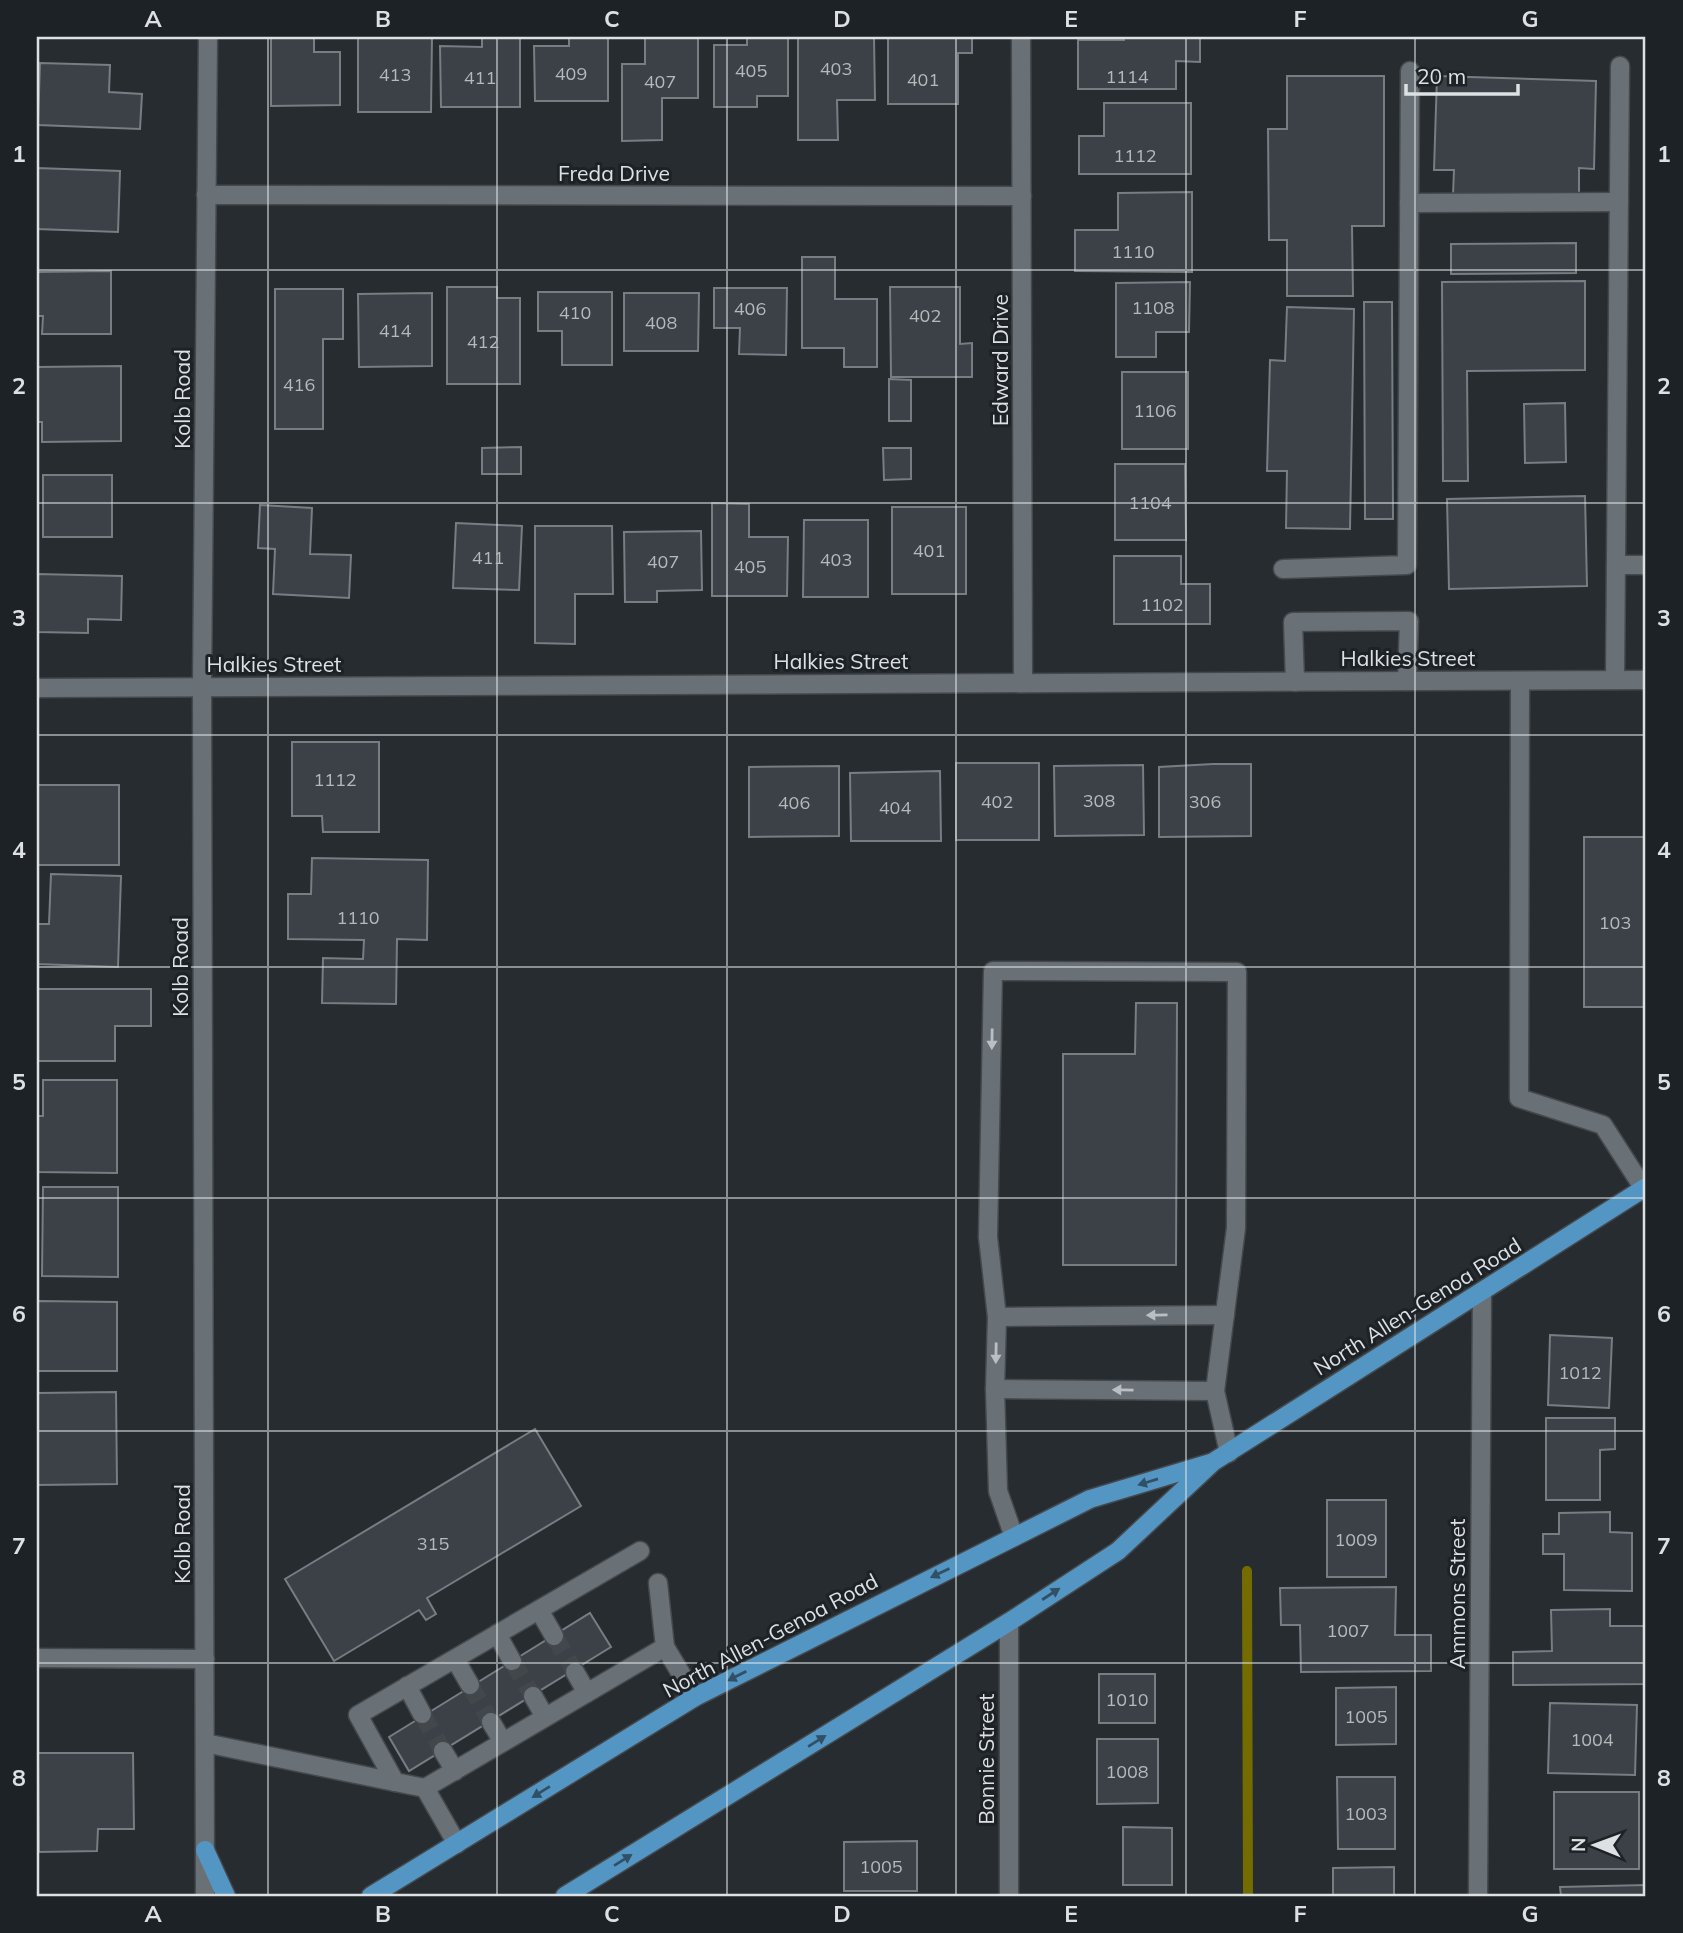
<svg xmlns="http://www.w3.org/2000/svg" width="1683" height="1933" viewBox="0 0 1683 1933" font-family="Mulish,sans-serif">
<rect width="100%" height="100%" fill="#262c30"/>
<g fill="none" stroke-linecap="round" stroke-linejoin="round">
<path stroke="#746c00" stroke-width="10" d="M1247,1571L1248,1896"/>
</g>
<g fill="#3b4146" stroke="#767d83" stroke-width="2">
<path d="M271,37H314V52H340V105L271,106Z"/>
<path d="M358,37H432L431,112H358Z"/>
<path d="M482,37H520V107H441L440,46L482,47Z"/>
<path d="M569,37H608V101H535L534,46H569Z"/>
<path d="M645,37H698V98H662V140L622,141V64H645Z"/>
<path d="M747,37H788V96H757V107H714V45H747Z"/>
<path d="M798,37H874L875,100H837L838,140H798Z"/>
<path d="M888,37H972V53H958V104H888Z"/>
<path d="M1124,37H1200V62L1176,61V89H1078V40H1124Z"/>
<path d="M40,63L110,65L109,92L142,94L140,129L38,125Z"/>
<path d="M1287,76H1384V226H1352L1353,296H1287V240H1269L1268,129H1287Z"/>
<path d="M1437,76L1596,81L1594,169L1579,168V199L1453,195L1454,170H1434Z"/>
<path d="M1104,103H1191V174H1079V136H1104Z"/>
<path d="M37,168L120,171L118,232L37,229Z"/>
<path d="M1192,192V272L1075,271V230H1118V193Z"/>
<path d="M1576,243V273L1451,274V244Z"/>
<path d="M802,257H835V299H877V367H844V348H802Z"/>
<path d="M111,271V334H42L43,316H37V272Z"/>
<path d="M1585,281V370L1467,371L1468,481H1443L1442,282Z"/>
<path d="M1190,282L1189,332H1156V357H1116V283Z"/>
<path d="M447,287H497V298H520V384H447Z"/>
<path d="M890,287H960V344L972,343V377H891Z"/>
<path d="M714,288H787L786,355L739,354L740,328H714Z"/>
<path d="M275,289H343V339H323V429H275Z"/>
<path d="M538,292H612V365H562V331H538Z"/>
<path d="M432,293V366L359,367L358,294Z"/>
<path d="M624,293H699L698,351H624Z"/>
<path d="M1364,302H1392L1393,519H1365Z"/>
<path d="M1287,307L1354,309L1350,529L1286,528L1287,471H1267L1270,360L1285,361Z"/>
<path d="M121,366V441L42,442V422H37V367Z"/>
<rect x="1122" y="372" width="66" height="77"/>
<path d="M889,379L911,380V421H889Z"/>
<path d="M1565,403L1566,462L1525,463L1524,404Z"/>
<path d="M521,447V474H482V448Z"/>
<path d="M883,448H911V479L884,480Z"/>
<path d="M1115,464H1185L1186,540H1115Z"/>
<rect x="43" y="475" width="69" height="62"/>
<path d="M1585,496L1587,586L1449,589L1447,499Z"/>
<path d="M712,503L749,504V537H788L787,596H712Z"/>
<path d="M260,505L312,508L310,554L351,555L349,598L273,594L275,549L258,548Z"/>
<rect x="892" y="507" width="74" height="87"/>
<path d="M804,520H868V597H803Z"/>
<path d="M456,523L522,526L519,590L453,588Z"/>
<path d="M535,526H612L613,594H575V644L535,643Z"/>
<path d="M701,531L702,590L657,591V602H625L624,532Z"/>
<path d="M1114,556H1181V584H1210V624H1114Z"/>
<path d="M37,574L122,576L121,620L88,619V633L37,632Z"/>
<path d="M292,742H379V832H323L322,816H292Z"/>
<rect x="956" y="763" width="83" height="77"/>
<path d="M1213,764H1251V836L1159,837V767Z"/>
<path d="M1143,765L1144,835L1055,836L1054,766Z"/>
<path d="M839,766V836L749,837V767Z"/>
<path d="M940,771L941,841H851L850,773Z"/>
<path d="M37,785H119V865H38Z"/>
<rect x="1584" y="837" width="62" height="170"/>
<path d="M312,858L428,860L427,940L397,939L396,1004L322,1003L323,958L363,959L364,940L288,939V894H311Z"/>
<path d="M51,874L121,876L118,967L37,964V924H49Z"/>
<path d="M37,989H151V1026H115V1061H37Z"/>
<path d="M1136,1003H1177L1176,1265H1063V1054H1135Z"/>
<path d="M43,1080H117V1173L37,1172V1116H43Z"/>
<path d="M43,1187H118V1277L42,1276Z"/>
<path d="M37,1301L117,1302V1371H37Z"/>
<path d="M1550,1335L1612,1338L1609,1408L1548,1405Z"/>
<path d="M116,1392L117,1484L37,1485V1393Z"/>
<path d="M1546,1418H1615V1449L1600,1450V1500H1546Z"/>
<path d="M535,1429L581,1506L427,1598L436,1614L426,1620L419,1610L334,1661L285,1579Z"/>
<rect x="1327" y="1500" width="59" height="77"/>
<path d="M1610,1512V1532L1632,1533V1591L1564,1590V1554H1543V1534H1559V1513Z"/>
<path d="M1396,1587L1395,1635H1431V1671L1301,1672L1300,1625H1281L1280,1588Z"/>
<path d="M1610,1609V1626H1646V1684L1513,1685V1652L1552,1651L1551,1610Z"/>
<path d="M590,1613L611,1647L409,1771L389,1737Z"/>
<rect x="1099" y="1674" width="56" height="49"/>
<path d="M1396,1687V1744L1336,1745V1688Z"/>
<path d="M1550,1703L1637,1705L1635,1775L1548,1773Z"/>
<path d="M1097,1739H1158V1803L1097,1804Z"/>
<path d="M38,1753H133L134,1829H98L97,1851L39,1852Z"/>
<path d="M1337,1777H1395V1849H1338Z"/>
<rect x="1554" y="1792" width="85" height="77"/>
<path d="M1123,1827L1172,1828V1885H1123Z"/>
<path d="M917,1841V1891H844V1842Z"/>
<path d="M1394,1867V1896H1333V1868Z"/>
<path d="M1646,1885V1896H1561L1560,1887Z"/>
</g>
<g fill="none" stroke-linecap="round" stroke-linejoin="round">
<g stroke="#41474b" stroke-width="18" stroke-dasharray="18 9" stroke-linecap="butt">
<path d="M554,1636L575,1672"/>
<path d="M512,1661L533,1696"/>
<path d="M470,1685L491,1722"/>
<path d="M422,1714L443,1751"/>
</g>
<g stroke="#45494d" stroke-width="21">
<g id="minor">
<path d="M1021,37L1023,683"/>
<path d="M206,195L1022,196"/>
<path d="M1409,203L1619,202"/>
<path d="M1616,565H1646"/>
<path d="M1283,569L1407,565L1410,71"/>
<path d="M1615,680L1620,66"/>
<path d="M1520,681L1519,1098L1603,1125L1644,1189"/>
<path d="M1295,682L1293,622L1409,621L1407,681"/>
<path d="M37,688L1646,680"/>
<path d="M997,1317L1225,1315"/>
<path d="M995,1389L1215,1391"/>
<path d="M1014,1537L998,1491L995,1389L997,1317L988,1237L993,971L1237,972L1236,1228L1215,1391L1229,1453"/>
<path d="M640,1551L358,1715L395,1782L425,1788L665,1647L658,1583"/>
<path d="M539,1610L554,1636"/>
<path d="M497,1634L512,1661"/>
<path d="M665,1647L695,1697"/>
<path d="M37,1658L205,1659"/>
<path d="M455,1659L470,1685"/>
<path d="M575,1672L587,1693"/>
<path d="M407,1686L422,1714"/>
<path d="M533,1696L545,1717"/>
<path d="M491,1722L503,1742"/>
<path d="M205,1743L395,1782"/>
<path d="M443,1751L455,1771"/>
<path d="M425,1788L457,1844"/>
<path d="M205,1896L202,687L208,37"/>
<path d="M1009,1896V1622"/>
<path d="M1478,1896L1482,1292"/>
</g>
</g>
<g stroke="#45494d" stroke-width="21">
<g id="major">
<path d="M205,1850L226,1896"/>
<path d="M371,1896L695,1697L1090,1499L1210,1463"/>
<path d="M565,1896L1009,1622L1118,1551L1213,1462L1646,1187"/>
</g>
</g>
<use href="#minor" stroke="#6a7176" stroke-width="18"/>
<use href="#major" stroke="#5396c3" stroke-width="18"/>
</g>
<defs><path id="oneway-solid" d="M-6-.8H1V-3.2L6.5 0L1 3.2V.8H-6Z" transform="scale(1.75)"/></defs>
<g fill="#babfc3">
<use href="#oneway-solid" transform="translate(992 1039) rotate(91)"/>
<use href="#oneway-solid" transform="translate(1157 1315) rotate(179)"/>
<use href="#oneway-solid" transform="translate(996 1353) rotate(91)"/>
<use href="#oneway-solid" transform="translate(1123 1390) rotate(-179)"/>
</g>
<g fill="#325065">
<use href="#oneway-solid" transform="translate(1148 1482) rotate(163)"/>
<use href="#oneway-solid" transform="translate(940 1573) rotate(154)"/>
<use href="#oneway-solid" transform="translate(1051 1594) rotate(-33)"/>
<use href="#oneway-solid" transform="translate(737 1676) rotate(153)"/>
<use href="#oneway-solid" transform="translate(817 1741) rotate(-32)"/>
<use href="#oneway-solid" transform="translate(541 1792) rotate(148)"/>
<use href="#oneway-solid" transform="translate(623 1860) rotate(-32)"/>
</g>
<path fill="none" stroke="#dde1e4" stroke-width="2" stroke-opacity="0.55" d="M268,37V1896M497,37V1896M727,37V1896M956,37V1896M1186,37V1896M1415,37V1896M37,270H1646M37,503H1646M37,735H1646M37,967H1646M37,1198H1646M37,1431H1646M37,1663H1646"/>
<g text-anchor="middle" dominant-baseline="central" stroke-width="6" stroke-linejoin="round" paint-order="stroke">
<g font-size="18" fill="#b4b9bc">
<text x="836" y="68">403</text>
<text x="751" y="70">405</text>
<text x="571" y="73">409</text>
<text x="395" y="74">413</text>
<text x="1127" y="76">1114</text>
<text x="480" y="77">411</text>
<text x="923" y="79">401</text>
<text x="660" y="81">407</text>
<text x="1135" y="155">1112</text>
<text x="1133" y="251">1110</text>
<text x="1153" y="307">1108</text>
<text x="750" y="308">406</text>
<text x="575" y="312">410</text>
<text x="925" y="315">402</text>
<text x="661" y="322">408</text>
<text x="395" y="330">414</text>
<text x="483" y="341">412</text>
<text x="299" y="384">416</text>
<text x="1155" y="410">1106</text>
<text x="1150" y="502">1104</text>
<text x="929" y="550">401</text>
<text x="488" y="557">411</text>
<text x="836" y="559">403</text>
<text x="663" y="561">407</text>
<text x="750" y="566">405</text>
<text x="1162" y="604">1102</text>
<text x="335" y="779">1112</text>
<text x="1099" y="800">308</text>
<text x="997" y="801">402</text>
<text x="1205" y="801">306</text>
<text x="794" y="802">406</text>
<text x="895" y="807">404</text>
<text x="358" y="917">1110</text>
<text x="1615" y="922">103</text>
<text x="1580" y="1372">1012</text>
<text x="1356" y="1539">1009</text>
<text x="433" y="1543">315</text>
<text x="1348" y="1630">1007</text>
<text x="1127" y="1699">1010</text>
<text x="1366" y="1716">1005</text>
<text x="1592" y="1739">1004</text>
<text x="1127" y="1771">1008</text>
<text x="1366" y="1813">1003</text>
<text x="881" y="1866">1005</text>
</g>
<g font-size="21" fill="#dde1e4" stroke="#1c2226">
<text x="614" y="173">Freda Drive</text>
<text transform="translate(1000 360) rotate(-90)">Edward Drive</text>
<text transform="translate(182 399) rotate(-90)">Kolb Road</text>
<text x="1408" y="658">Halkies Street</text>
<text x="841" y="661">Halkies Street</text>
<text x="274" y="664">Halkies Street</text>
<text transform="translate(180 967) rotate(-90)">Kolb Road</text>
<text transform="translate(1417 1306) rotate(-32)">North Allen-Genoa Road</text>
<text transform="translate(182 1534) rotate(-90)">Kolb Road</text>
<text transform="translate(1457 1594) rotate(-90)">Ammons Street</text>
<text transform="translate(770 1635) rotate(-28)">North Allen-Genoa Road</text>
<text transform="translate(986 1759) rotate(-90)">Bonnie Street</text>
</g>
</g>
<rect width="1683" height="1933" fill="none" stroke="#1c2226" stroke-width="77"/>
<g transform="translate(1595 1845) rotate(271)" stroke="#1c2226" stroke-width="5" paint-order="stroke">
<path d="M0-5L12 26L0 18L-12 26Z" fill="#dde1e4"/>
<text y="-10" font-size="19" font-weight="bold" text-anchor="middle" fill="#dde1e4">N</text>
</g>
<path d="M1406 84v10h112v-10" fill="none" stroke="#dde1e4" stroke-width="3.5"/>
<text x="1417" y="84" font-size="21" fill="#dde1e4" stroke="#1c2226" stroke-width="5" paint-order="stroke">20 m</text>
<rect x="38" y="38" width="1606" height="1857" fill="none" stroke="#dde1e4" stroke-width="2.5"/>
<g font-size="23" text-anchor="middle" font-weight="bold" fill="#dde1e4">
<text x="153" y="27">A</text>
<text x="383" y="27">B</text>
<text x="612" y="27">C</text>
<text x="842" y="27">D</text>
<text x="1071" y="27">E</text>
<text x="1300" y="27">F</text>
<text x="1530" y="27">G</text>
<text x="19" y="162">1</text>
<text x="1664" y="162">1</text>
<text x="19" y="394">2</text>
<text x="1664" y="394">2</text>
<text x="19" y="626">3</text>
<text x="1664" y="626">3</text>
<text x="19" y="858">4</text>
<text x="1664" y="858">4</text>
<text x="19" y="1090">5</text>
<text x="1664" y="1090">5</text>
<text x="19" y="1322">6</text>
<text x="1664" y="1322">6</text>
<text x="19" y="1554">7</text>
<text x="1664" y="1554">7</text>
<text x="19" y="1786">8</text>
<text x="1664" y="1786">8</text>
<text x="153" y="1922">A</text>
<text x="383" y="1922">B</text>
<text x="612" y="1922">C</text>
<text x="842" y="1922">D</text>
<text x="1071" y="1922">E</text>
<text x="1300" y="1922">F</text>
<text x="1530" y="1922">G</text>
</g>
</svg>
